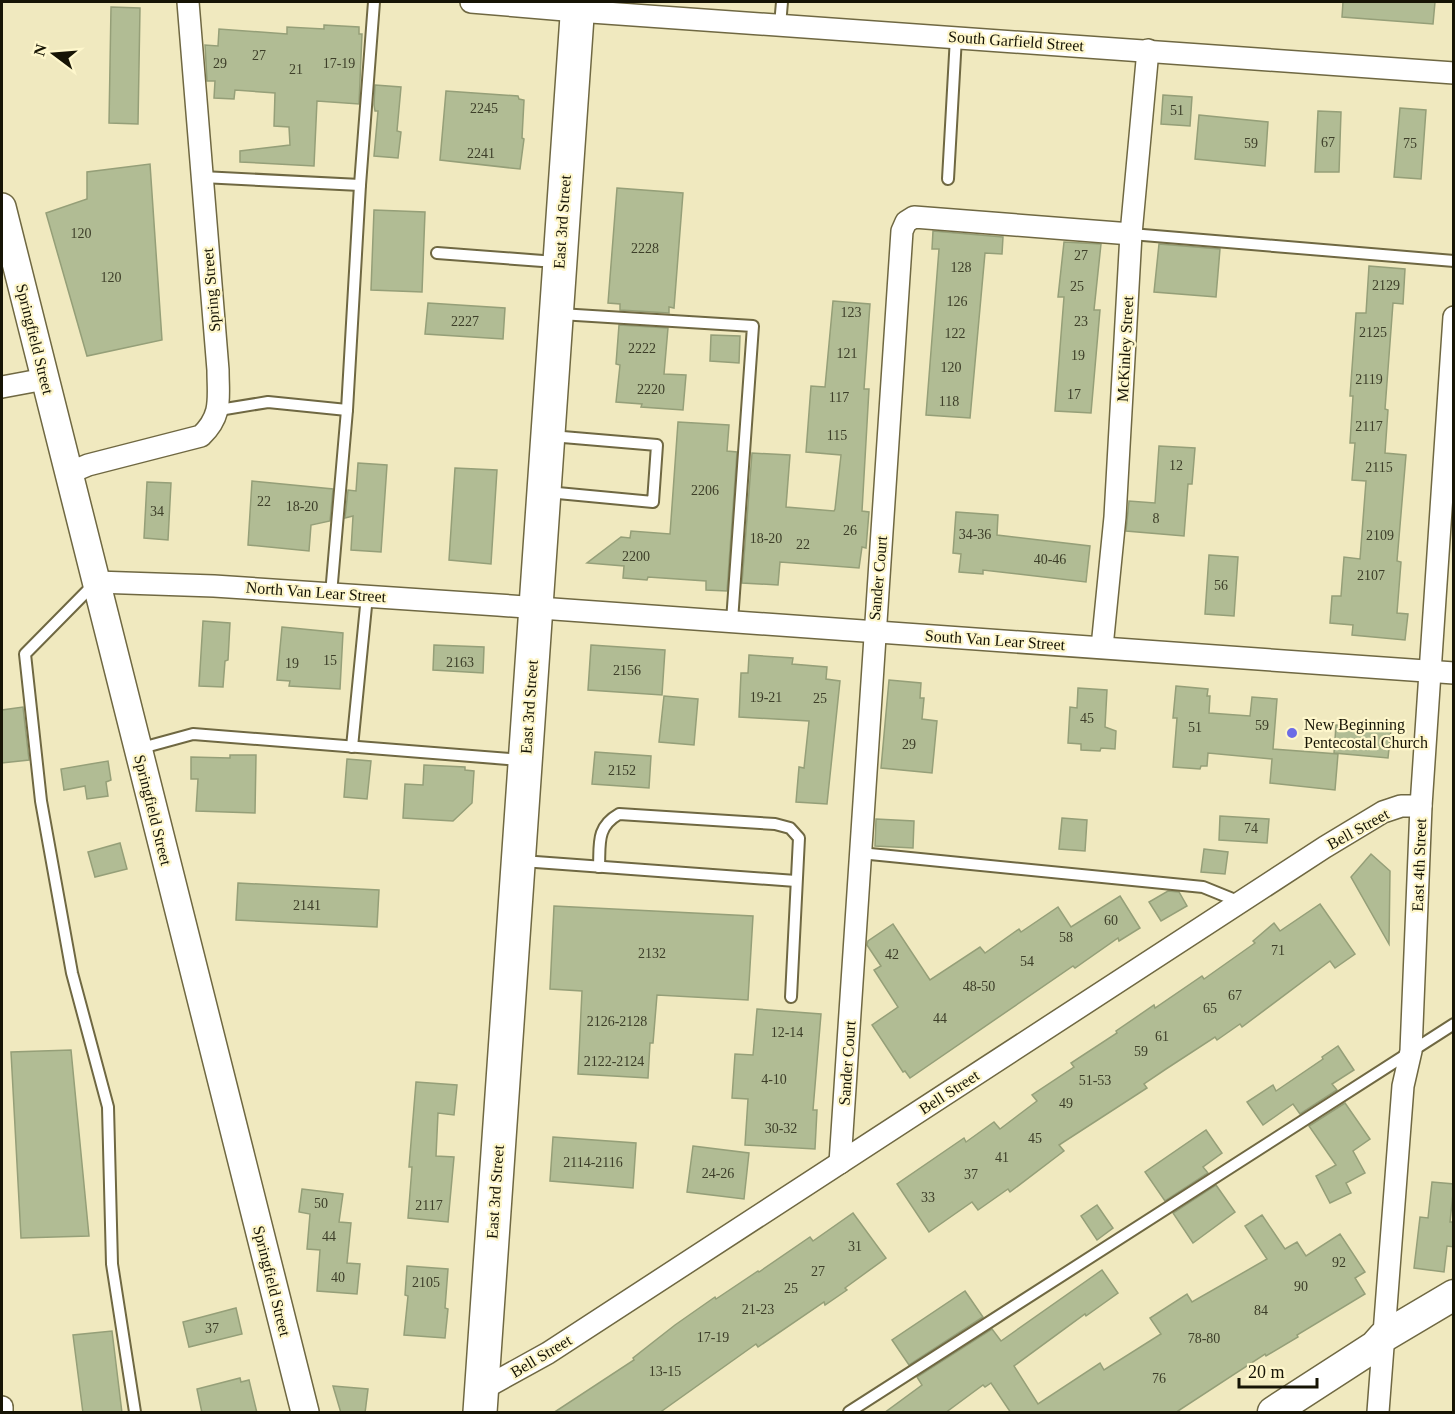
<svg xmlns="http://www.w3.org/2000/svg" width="1455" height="1414" viewBox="0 0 1455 1414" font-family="'Times New Roman',serif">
<rect width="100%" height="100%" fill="#f0e9bf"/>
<g fill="#b1bc94" stroke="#959f78" stroke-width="1.5">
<path d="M1343,2H1435L1433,24L1342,17Z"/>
<path d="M111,7L140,8L138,124L109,123Z"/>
<path d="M324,25L359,27V34H362L359,104L317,101L314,166L240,162V151L290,145L289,127L274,126L275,93L235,90L234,99L214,98L215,81H207L205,45L218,46L219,29L287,34V27L324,29Z"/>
<path d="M375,85L401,87L397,131L401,132L398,158L374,156L378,111H375L374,105Z"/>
<path d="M446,91L518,96L519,99L524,100L522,138L524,139L520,169L440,160Z"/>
<path d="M1163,95L1192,97L1190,126L1161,124Z"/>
<path d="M1400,108L1426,110L1421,179L1394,177Z"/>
<path d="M1318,111L1341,112L1339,172H1315Z"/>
<path d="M1199,115L1268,122L1265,166L1195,159Z"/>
<path d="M150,164L162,340L87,356L46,213L87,199V172Z"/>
<path d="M617,188L683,193L674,308L669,307V313L620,310V304L608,303Z"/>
<path d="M374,210L425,212L422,292L371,290Z"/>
<path d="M933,231L1003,237L1002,254L985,253L970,418L926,415L939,249H932Z"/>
<path d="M1064,242L1101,244L1094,310H1100L1091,413L1055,411L1064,297H1058Z"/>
<path d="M1159,244L1220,249L1216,297L1154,292Z"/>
<path d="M1369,266L1405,269L1403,304L1393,303L1385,409L1388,410L1385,453L1406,455L1397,561L1401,562L1397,613L1408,614L1405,640L1352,635L1353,625L1330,623L1332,596H1341L1344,557L1360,559L1366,481L1352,480L1355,443H1350L1353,396H1350L1356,313H1366Z"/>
<path d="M833,301L870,304L864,389H869L862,511L869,512L866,548L862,547L859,568L780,562L778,585L742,583L752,453L790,455L786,507L834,511L835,509L841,455L806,452L811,386L825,387Z"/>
<path d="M428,303L505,308L503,339L425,334Z"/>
<path d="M619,325L668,328L664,374L686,375L683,410L641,407L642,404L616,402L620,365L616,364Z"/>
<path d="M711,335L740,336L739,363L710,361Z"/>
<path d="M678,422L729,425L727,451L737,452L727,591L706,590V581L648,577L647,580L623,578L624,566L587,563L621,537L630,538L631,531L670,534Z"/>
<path d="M1159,446L1195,448L1192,484H1188L1184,536L1126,531L1129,501L1155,503Z"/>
<path d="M358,463L387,465L381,552L351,550L353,516L345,518L348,490L356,491Z"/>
<path d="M455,468L497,470L491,564L449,560Z"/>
<path d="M252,481L333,489L330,521L311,525L309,551L248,545Z"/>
<path d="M147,482L171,483L168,540L144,538Z"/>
<path d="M956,512L998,515L997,535L1090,546L1086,582L983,570V574L959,572L961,554L953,553Z"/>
<path d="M1209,555L1238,557L1234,616L1205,614Z"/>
<path d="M203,621L230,623L228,660L225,661L223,687L199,686Z"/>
<path d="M282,627L343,633L340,689L289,686L290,681L277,680Z"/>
<path d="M434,645L484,647L483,673L433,670Z"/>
<path d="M591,645L665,650L662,695L588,690Z"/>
<path d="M749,655L793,658L792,664L827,667L826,679L840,681L827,804L796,802L799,767L804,768L809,721L739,717L741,673H748Z"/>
<path d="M889,680L921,683L920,698H924L922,719L937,721L932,773L881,768Z"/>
<path d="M1176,686L1208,689L1207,696H1210L1209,713L1250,716L1252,697L1277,699L1273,749L1338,754L1335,790L1270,783L1272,759L1208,753L1207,766H1201L1200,769L1173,767L1177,718H1173Z"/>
<path d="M1078,688L1107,690L1105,727L1116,731L1115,749L1101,748L1100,751L1081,750V744L1068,743L1070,707L1077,708Z"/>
<path d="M664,696L698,699L694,745L659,742Z"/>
<path d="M23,707L29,760L2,763V710Z"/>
<path d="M1336,725L1391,730L1388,758L1334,753Z"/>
<path d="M595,752L651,756L649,788L592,784Z"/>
<path d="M230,755H256L255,813L196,811L198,779H191V757L230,758Z"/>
<path d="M347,759L371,761L367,799L344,797Z"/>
<path d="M108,761L111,780L106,782L108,796L87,799L85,786L64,790L61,769Z"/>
<path d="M424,765L465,767V770L474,771L472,803L453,821L403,818L405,784L423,785Z"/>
<path d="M1220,816L1269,819L1267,843L1219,840Z"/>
<path d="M1062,818L1087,820L1085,851L1059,849Z"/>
<path d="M876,819L914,821L913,848L875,846Z"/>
<path d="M120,843L127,869L95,877L88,852Z"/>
<path d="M1204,849L1228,852L1225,874L1201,872Z"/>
<path d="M1371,854L1390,871L1389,944L1351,877Z"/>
<path d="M238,883L379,890L377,927L236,920Z"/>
<path d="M1168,891L1179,892L1187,906L1161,921L1149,902Z"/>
<path d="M1120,896L1140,928L1119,941L1118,938L1075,968L1073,966L910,1078L905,1071L903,1072L872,1025L898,1007L874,970L881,966L867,945L868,941L893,924L930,980L980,947L985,953L1019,929L1021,932L1058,907L1071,927Z"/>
<path d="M1320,904L1355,954L1335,968L1330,961L1242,1027L1240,1024L1217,1040L1215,1037L1166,1069L1144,1084L1147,1088L1059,1145L1064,1151L1010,1192L1008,1189L978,1210L972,1202L929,1232L897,1184L964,1138L966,1142L994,1122L1000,1129L1037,1101L1032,1095L1074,1067L1071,1063L1117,1033L1116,1031L1154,1005L1155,1008L1202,976L1204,979L1255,943L1253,941L1274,923L1280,931Z"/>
<path d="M554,906L753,916L748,1000L657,995L653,1043H650L648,1078L578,1074L582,991L550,989Z"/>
<path d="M757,1009L821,1014L813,1110H817L815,1149L745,1145L748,1099L732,1098L735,1054L753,1055Z"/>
<path d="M1338,1046L1354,1070L1332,1084L1337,1090L1300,1114L1293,1104L1263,1125L1247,1102L1273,1085L1276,1091L1323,1059L1322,1057Z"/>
<path d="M71,1050L89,1236L21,1238L11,1052Z"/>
<path d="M416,1082L457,1085L454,1115L438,1113L436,1156L454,1157L448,1222L408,1218L412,1167H409Z"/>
<path d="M1345,1103L1370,1139L1353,1151L1365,1173L1346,1183L1351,1193L1330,1203L1316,1176L1336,1165L1309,1126Z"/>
<path d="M1206,1130L1222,1153L1203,1167L1208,1173L1165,1201L1145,1172Z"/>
<path d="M553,1137L636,1143L633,1188L550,1181Z"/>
<path d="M693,1146L749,1153L744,1199L687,1192Z"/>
<path d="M1432,1182L1454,1184L1450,1222H1454V1247L1447,1246L1444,1272L1414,1268L1420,1217L1428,1218Z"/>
<path d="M1216,1185L1235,1212L1193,1243L1173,1213Z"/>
<path d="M302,1189L343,1194L339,1222L351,1223L347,1263L360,1264L357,1294L317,1291L320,1250L307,1249L310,1214L299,1212Z"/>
<path d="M1097,1205L1113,1228L1097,1240L1081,1216Z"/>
<path d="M853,1213L886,1258L845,1288L847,1290L825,1305L824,1302L758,1347L756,1344L659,1413H553L634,1360L633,1358L675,1325L715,1297L716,1299L758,1271L759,1272L810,1237L813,1241Z"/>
<path d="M1262,1215L1285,1249L1297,1242L1306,1256L1340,1234L1365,1272L1355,1278L1365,1294L1297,1335L1298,1337L1266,1356L1265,1354L1175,1413H1011L991,1383L985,1387L983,1385L945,1413H884L922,1385L917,1377L992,1329L1001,1341L1102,1270L1118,1293L1086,1316L1085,1314L1014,1366L1038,1404L1100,1363L1104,1370L1161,1334L1150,1318L1187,1294L1192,1302L1267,1259L1245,1226Z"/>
<path d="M407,1266L448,1269L445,1308L448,1309L445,1338L404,1335L408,1296L405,1295Z"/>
<path d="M965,1291L983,1317L909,1365L892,1340Z"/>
<path d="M236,1308L242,1334L189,1347L183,1322Z"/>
<path d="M112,1331L122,1413H83L73,1335Z"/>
<path d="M240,1378L241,1382L249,1380L257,1413H202L197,1389Z"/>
<path d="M333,1386L368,1389L365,1413H341Z"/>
</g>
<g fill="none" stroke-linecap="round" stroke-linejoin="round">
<g stroke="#6f6842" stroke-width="14">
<g id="service">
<path d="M780,25L782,2"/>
<path d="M202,177L360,185"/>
<path d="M948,179L956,37"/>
<path d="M1131,234L1454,261"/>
<path d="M437,253L556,262"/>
<path d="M560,314L753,326L732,621"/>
<path d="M219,410L268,402L347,410"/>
<path d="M547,492L653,502L657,445L551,436"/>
<path d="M94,584L25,654L41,801L72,973L108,1107L112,1264L135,1412"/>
<path d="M331,594L347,410L360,185L374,2"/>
<path d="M352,747L367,596"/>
<path d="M138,749L193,734L521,760"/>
<path d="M860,853L1203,887L1240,902"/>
<path d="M522,861L796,881"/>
<path d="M599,867C600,844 596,827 619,814L775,824L790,828L799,838L791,997"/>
<path d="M849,1412L1454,1024"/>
</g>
</g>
<g stroke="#6f6842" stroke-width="24">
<g id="minor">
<path d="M471,2L577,11L1454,73"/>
<path d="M2,387L45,379"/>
<path d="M69,473L88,465L201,436C223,415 218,398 218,370L188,2"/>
<path d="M96,582L214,586L498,605L1454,673"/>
<path d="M1102,647L1115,517L1131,234L1148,50"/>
<path d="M840,1163L902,231L906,222L914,217L1131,234"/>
<path d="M481,1390L548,1353L1325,847L1383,812L1401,806H1421"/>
<path d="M2,1407V1412"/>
<path d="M1378,1412L1403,1086L1411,1051L1421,806L1454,317"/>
</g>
</g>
<g stroke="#6f6842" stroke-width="30">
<path id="tertiary" d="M2,207L305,1412"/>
</g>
<g stroke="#6f6842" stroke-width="33">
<path id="secondary" d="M1273,1412L1375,1346L1383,1337L1454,1295"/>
</g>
<g stroke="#6f6842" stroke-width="36">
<path id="primary" d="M480,1412L578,2"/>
</g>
<use href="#service" stroke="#fff" stroke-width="10"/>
<use href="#minor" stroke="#fff" stroke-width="21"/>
<use href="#tertiary" stroke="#fff" stroke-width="27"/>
<use href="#secondary" stroke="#fff" stroke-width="30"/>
<use href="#primary" stroke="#fff" stroke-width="33"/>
</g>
<circle fill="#6c6ce6" stroke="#fef7cc" stroke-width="2" cx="1292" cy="733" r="6"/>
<g text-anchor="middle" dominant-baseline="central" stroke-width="4.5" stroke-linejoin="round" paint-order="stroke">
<g font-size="14" fill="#3d3e29">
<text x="259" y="55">27</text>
<text x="220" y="63">29</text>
<text x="339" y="63">17-19</text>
<text x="296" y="69">21</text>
<text x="484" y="108">2245</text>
<text x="1177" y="110">51</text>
<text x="1328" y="142">67</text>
<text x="1251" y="143">59</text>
<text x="1410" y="143">75</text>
<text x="481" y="153">2241</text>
<text x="81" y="233">120</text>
<text x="645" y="248">2228</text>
<text x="1081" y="255">27</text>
<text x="961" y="267">128</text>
<text x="111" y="277">120</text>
<text x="1386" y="285">2129</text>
<text x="1077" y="286">25</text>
<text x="957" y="301">126</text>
<text x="851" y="312">123</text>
<text x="465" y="321">2227</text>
<text x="1081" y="321">23</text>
<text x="1373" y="332">2125</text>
<text x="955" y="333">122</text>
<text x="642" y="348">2222</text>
<text x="847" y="353">121</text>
<text x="1078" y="355">19</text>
<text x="951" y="367">120</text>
<text x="1369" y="379">2119</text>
<text x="651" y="389">2220</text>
<text x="1074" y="394">17</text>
<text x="839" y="397">117</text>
<text x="949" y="401">118</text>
<text x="1369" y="426">2117</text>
<text x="837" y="435">115</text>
<text x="1176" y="465">12</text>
<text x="1379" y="467">2115</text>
<text x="705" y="490">2206</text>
<text x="264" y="501">22</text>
<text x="302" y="506">18-20</text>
<text x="157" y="511">34</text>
<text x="1156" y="518">8</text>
<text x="850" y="530">26</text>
<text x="975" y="534">34-36</text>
<text x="1380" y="535">2109</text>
<text x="766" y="538">18-20</text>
<text x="803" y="544">22</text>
<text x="636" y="556">2200</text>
<text x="1050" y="559">40-46</text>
<text x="1371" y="575">2107</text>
<text x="1221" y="585">56</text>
<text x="330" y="660">15</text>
<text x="460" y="662">2163</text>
<text x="292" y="663">19</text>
<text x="627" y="670">2156</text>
<text x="766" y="697">19-21</text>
<text x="820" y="698">25</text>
<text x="1087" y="718">45</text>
<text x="1262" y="725">59</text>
<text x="1195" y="727">51</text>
<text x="909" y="744">29</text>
<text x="622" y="770">2152</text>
<text x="1251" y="828">74</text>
<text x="307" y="905">2141</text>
<text x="1111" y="920">60</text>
<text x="1066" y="937">58</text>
<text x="1278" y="950">71</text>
<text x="652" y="953">2132</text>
<text x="892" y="954">42</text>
<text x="1027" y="961">54</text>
<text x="979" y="986">48-50</text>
<text x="1235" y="995">67</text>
<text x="1210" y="1008">65</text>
<text x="940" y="1018">44</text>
<text x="617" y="1021">2126-2128</text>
<text x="787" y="1032">12-14</text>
<text x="1162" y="1036">61</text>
<text x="1141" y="1051">59</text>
<text x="614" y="1061">2122-2124</text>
<text x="774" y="1079">4-10</text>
<text x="1095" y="1080">51-53</text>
<text x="1066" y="1103">49</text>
<text x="781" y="1128">30-32</text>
<text x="1035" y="1138">45</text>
<text x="1002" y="1157">41</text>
<text x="593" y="1162">2114-2116</text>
<text x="718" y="1173">24-26</text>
<text x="971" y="1174">37</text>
<text x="928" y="1197">33</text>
<text x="321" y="1203">50</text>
<text x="429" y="1205">2117</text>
<text x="329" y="1236">44</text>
<text x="855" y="1246">31</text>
<text x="1339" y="1262">92</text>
<text x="818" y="1271">27</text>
<text x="338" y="1277">40</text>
<text x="426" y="1282">2105</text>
<text x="1301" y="1286">90</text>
<text x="791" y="1288">25</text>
<text x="758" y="1309">21-23</text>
<text x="1261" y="1310">84</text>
<text x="212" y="1328">37</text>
<text x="713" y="1337">17-19</text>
<text x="1204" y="1338">78-80</text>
<text x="665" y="1371">13-15</text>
<text x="1159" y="1378">76</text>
</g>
<g font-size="16" fill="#161405" stroke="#fef7cc">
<text transform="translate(1016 41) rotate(4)">South Garfield Street</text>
<text transform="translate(562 222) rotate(-86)">East 3rd Street</text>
<text transform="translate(211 290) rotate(-95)">Spring Street</text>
<text transform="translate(35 339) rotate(76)">Springfield Street</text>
<text transform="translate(1125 349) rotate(-87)">McKinley Street</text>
<text transform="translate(878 578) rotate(-85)">Sander Court</text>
<text transform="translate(316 592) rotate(4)">North Van Lear Street</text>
<text transform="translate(995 640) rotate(4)">South Van Lear Street</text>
<text transform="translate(529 707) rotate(-86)">East 3rd Street</text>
<text transform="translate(153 810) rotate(76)">Springfield Street</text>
<text transform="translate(1358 829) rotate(-29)">Bell Street</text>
<text transform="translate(1419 865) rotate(-88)">East 4th Street</text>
<text transform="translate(847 1063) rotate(-86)">Sander Court</text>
<text transform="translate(949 1092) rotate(-33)">Bell Street</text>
<text transform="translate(495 1192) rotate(-86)">East 3rd Street</text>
<text transform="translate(272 1281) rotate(76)">Springfield Street</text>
<text transform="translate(541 1356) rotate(-31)">Bell Street</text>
</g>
<g font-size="16" fill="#161405" stroke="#fef7cc" text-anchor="start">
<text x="1304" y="724">New Beginning<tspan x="1304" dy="18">Pentecostal Church</tspan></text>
</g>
</g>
<rect width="1455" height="1414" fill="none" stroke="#161405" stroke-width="6"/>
<g transform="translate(54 54) rotate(286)" stroke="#fef7cc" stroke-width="4.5" paint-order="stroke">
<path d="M0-4.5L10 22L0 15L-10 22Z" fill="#161405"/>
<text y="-9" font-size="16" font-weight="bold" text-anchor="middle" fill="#161405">N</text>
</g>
<path d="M1239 1378v9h78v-9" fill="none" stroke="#161405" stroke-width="3"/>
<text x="1248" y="1378" font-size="18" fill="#161405" stroke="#fef7cc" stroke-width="4.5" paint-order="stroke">20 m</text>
</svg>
